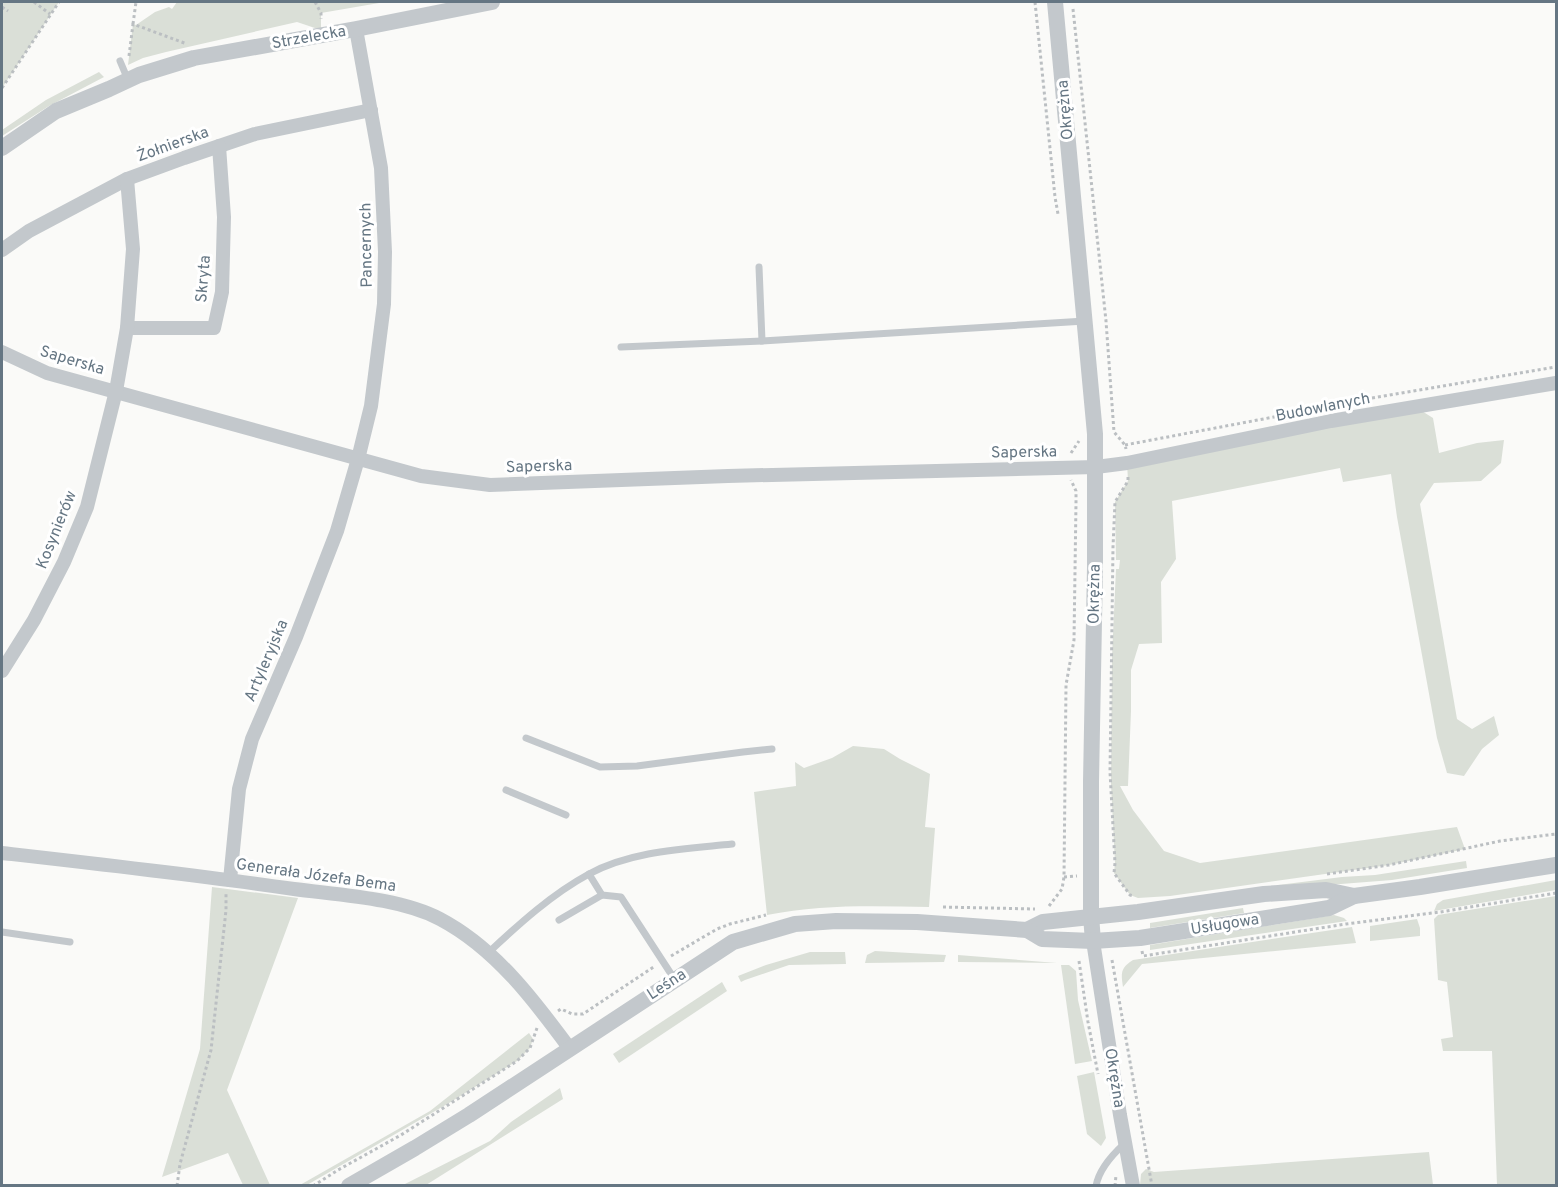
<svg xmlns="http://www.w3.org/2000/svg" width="1558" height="1187" viewBox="0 0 1558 1187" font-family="Overpass,sans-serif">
<rect width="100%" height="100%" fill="#fafaf8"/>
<g fill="#dadfd7">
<path d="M2,2H59L2,88Z"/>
<path d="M177,2H385L321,13V30L297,22L166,52L143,58L128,65L133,24L136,25L155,12L169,7L172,9Z"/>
<path d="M99,72L104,77L49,106L2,136V130L46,100Z"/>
<path d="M1417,408L1433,418L1439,453L1477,443L1504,440L1501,463L1481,481L1434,483L1420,504L1457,719L1472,729L1494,716L1499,735L1482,749L1464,776L1447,773L1437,738L1397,517L1391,474L1343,482L1340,468L1172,501L1176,559L1161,582L1162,643L1139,644L1131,670V711L1128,786H1120L1133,810L1164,851L1200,863L1457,827L1465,849L1389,865L1170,896L1138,898L1130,895L1114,873L1115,863L1111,784L1112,657L1116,569H1119L1120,560H1116L1115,502L1128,481L1127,463Z"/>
<path d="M853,746L884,749L900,759L930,774L925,827L935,828L929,907C875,906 820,904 767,915L754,792L796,786L795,762L804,768L832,758Z"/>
<path d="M1466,861L1467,868L1392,880L1341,884L1278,885L1342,877L1375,875Z"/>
<path d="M1556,880V890L1434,911L1437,904L1443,900Z"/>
<path d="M212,887L298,898L227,1090L270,1185H243L228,1153L162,1177L200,1049Z"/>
<path d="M1556,896V1185H1497L1492,1051H1443L1441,1039L1453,1037L1447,982L1438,980L1434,919L1438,915Z"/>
<path d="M1243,908L1244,913L1150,928V923Z"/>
<path d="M1334,915L1344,918L1347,921L1150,950V945Z"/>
<path d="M1417,919L1420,928V936L1370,941V926Z"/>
<path d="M1352,927L1356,943L1142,964L1123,987C1121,974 1120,968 1133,960Z"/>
<path d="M875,951L946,955L944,962L865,963L867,955Z"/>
<path d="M810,952H845L846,964L789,965L745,980L741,982L738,976L766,965Z"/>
<path d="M958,955L1057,963L958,962Z"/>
<path d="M1061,965H1069L1076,971L1078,1000L1092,1061L1075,1064Z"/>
<path d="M722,982L727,991L619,1063L613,1054Z"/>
<path d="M529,1033L533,1039L530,1048L517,1061L449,1103L307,1185H300L430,1111Z"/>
<path d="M1094,1072L1106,1138L1101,1146L1087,1134L1077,1076Z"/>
<path d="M560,1088L563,1099L426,1185H403L490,1141L511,1122Z"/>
<path d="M1429,1152L1433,1185H1140L1141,1174L1146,1169L1154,1172Z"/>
</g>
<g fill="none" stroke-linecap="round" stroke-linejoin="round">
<g stroke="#bbbfc2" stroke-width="3" stroke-dasharray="3 3" stroke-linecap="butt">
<path d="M34,2L50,14"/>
<path d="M315,2L321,13V19"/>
<path d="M1035,2L1055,197L1058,214"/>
<path d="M2,7L8,11"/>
<path d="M1073,9L1106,321L1114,432L1125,445L1126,449"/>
<path d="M133,24L136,2"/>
<path d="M129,56L133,24L187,44"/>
<path d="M2,88L59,2"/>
<path d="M1372,398L1556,367"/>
<path d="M1125,445L1295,413"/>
<path d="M1071,453L1079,441"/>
<path d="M1128,477V481L1115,502L1113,547L1110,772L1115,863L1114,873L1130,895L1134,896"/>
<path d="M1327,874L1389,865L1500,841L1556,834"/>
<path d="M1064,877L1077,876"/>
<path d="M1049,906L1062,889L1064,877L1066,685L1074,640L1076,502V491L1071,480"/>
<path d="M943,907L1035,909"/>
<path d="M1142,951L1143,956L1346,924L1440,912L1556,893"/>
<path d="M671,956L717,929L730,924L766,915"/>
<path d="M1112,960L1152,1186"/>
<path d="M1079,961L1088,1022L1098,1074"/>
<path d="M558,1011L561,1009L572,1014H583L655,966"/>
<path d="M177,1186L180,1164L211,1050L226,910V892"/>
<path d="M313,1186L338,1170L401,1135L517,1061L530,1048L537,1028"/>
<path d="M1115,1186L1116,1175"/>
</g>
<g stroke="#c3c8cc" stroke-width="7">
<path d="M120,61L128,80"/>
<path d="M759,267L762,341"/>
<path d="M621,347L762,341L1085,321"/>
<path d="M526,738L600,767L637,766L743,752L772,749"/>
<path d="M506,790L566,815"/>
<path d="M589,874L602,895L621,897L675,980"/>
<path d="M559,920L602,895"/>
<path d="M2,932L70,942"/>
<path d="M488,953C519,924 552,894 589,874C631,851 684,849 732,844"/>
<path d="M1096,1186C1099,1169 1112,1155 1124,1144"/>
</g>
<g stroke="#c3c8cc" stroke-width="14">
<path d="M2,250L29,231L127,179L184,158L255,134L371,110"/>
<path d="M127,328H214L222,292L224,217L219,146"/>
<path d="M2,352L47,373L421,476L490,485L728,476L1096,467L1127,463L1331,421L1556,383"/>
<path d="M2,671L34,620L64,562L87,507L116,391L127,328L133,249L127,179"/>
<path d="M2,853C99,864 197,875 294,889C339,895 400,898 440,919C495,948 534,1000 570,1049"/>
<path d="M230,880L239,789L252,739L296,637L337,531L358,459L371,406L384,304L385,252L381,168L356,29"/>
<path d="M1093,941L1120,1115L1133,1186"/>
</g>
<g stroke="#c3c8cc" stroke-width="16">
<path d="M1055,2L1095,434V567L1091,782V916L1093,941"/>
<path d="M2,148L56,111L109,89L139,75L194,58L356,29L492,2"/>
<path d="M1027,930L1043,922L1138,912L1264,894L1326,890L1354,896"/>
<path d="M349,1186L415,1148L469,1115L733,942L795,924L836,921L917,922L1027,930L1042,939L1093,941L1140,938L1329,908L1354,896L1420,887L1556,865"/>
</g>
</g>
<g text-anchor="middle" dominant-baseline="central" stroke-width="6" stroke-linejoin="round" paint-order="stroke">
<g font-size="16" fill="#657683" stroke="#fff">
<text transform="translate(309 38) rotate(-10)">Strzelecka</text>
<text transform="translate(1066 110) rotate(-95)">Okrężna</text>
<text transform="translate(173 145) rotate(-20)">Żołnierska</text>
<text transform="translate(367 245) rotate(-91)">Pancernych</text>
<text transform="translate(204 279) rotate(-85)">Skryta</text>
<text transform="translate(72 361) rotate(17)">Saperska</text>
<text transform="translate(1323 408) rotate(-11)">Budowlanych</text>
<text transform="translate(1024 453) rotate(-1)">Saperska</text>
<text transform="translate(539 467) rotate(-2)">Saperska</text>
<text transform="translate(57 530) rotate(-68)">Kosynierów</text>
<text transform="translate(1095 594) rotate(-89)">Okrężna</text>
<text transform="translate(267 661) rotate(-67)">Artyleryjska</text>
<text transform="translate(316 876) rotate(8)">Generała Józefa Bema</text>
<text transform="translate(1225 925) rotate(-9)">Usługowa</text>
<text transform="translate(667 985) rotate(-33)">Leśna</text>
<text transform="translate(1114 1078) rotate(81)">Okrężna</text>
</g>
</g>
<rect width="1558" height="1187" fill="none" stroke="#657683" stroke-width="6"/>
</svg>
